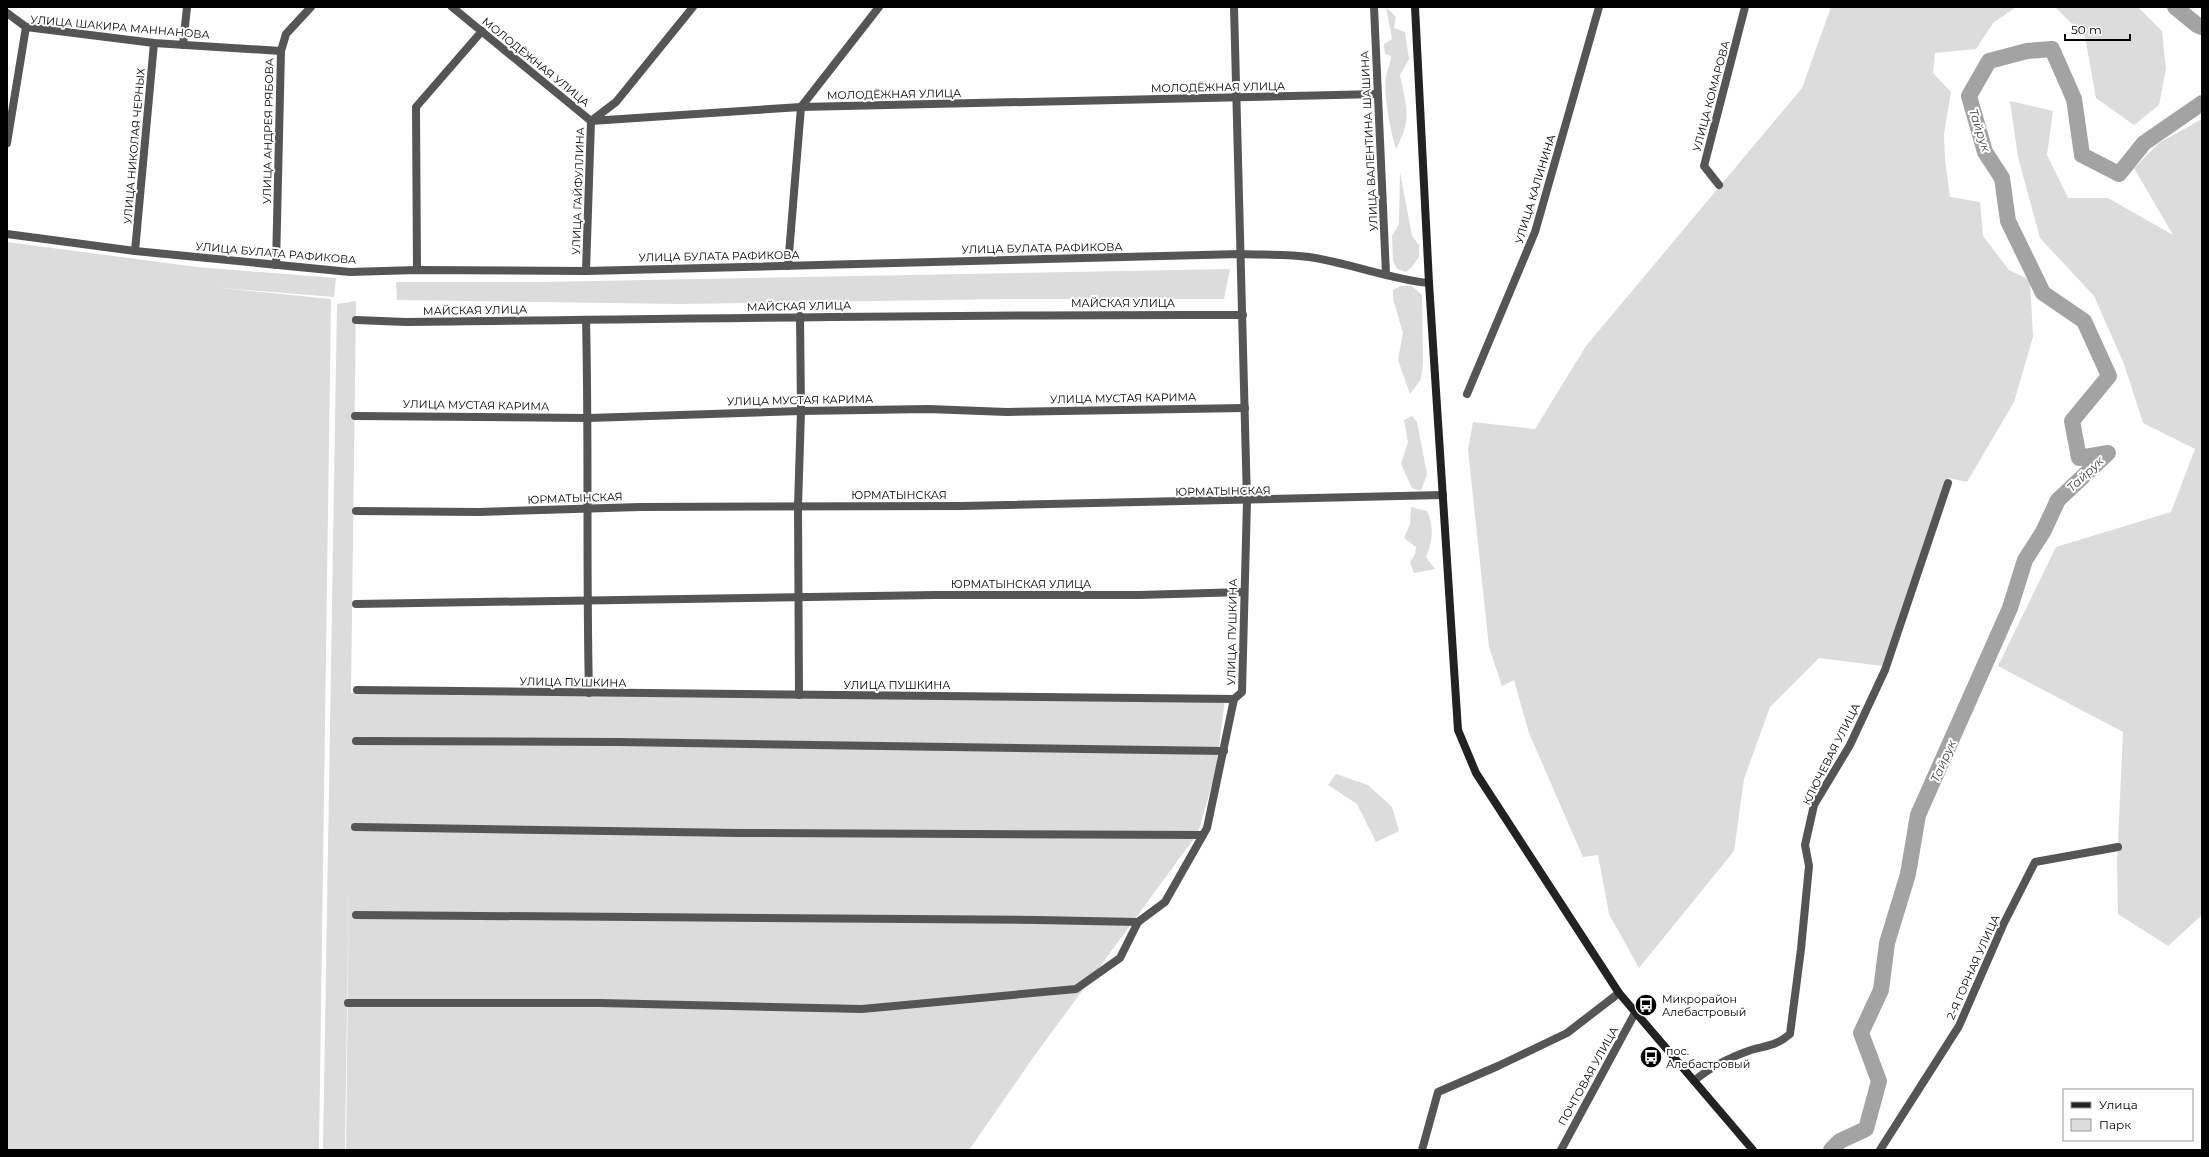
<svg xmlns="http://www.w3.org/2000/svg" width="2209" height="1157" viewBox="0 0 2209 1157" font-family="Montserrat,sans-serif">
<rect width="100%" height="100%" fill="#fff"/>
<g fill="#dcdcdc">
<path d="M1386,7L1396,17L1394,28L1405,32L1409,59L1400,75C1406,108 1413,117 1396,149C1391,134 1383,92 1386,77C1387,69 1391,64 1391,56L1385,54L1384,44L1392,39Z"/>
<path d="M1831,7H2016L1993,23L1976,49L1935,53L1933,73L1951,92L1944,134L1945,160L1950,197L1980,202L1983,236L2009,270L2030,280L2033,337L2014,402L1967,482L1948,478L1882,666L1819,658L1770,707L1744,779L1734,851L1639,968L1609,914L1598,855L1583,857L1529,733L1514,680L1502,686L1489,647L1468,450L1473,422L1535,429L1586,346L1802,88Z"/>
<path d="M2055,7H2138L2162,31L2166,69L2159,105L2134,125L2096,98L2085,37Z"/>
<path d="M2010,101L2053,111L2047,155L2068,198H2108L2173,235L2134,168L2159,143L2202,119V915L2168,946L2118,914L2117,864L2123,732L1998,666L2056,547L2171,512L2195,449L2143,423L2124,364L2094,296L2040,238L2018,157Z"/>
<path d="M1400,172L1412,236L1419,245V257L1412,267L1406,272L1397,269L1393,261L1392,236L1399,224Z"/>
<path d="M7,242L197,267L336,278L334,297L211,287L331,299L319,1150H7Z"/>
<path d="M1230,269L1224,299H1007L678,304L397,300L396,282H541Z"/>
<path d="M1400,286H1412L1422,295L1423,364L1421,379L1410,394L1398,360L1403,333L1393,299V290Z"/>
<path d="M356,301L351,693L1225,699L1216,770L1198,833L1035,1055L969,1150H346L349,878L345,1150H323L337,304Z"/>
<path d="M1412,416L1417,422L1427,474L1421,491L1412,488L1401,464L1408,442L1404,420Z"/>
<path d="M1411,507L1427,511C1434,526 1433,542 1426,557L1435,569L1414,573L1410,562L1415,554L1416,547L1404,538L1410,524Z"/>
<path d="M1336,774L1368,785L1392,807L1399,831L1376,842L1357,804L1328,785Z"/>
</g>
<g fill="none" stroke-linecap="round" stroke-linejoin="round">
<g stroke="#a3a3a3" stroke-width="16">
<path d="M2175,7L2197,25L2202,27"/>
<path d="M1831,1150L1840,1141L1866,1129L1879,1081L1861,1033L1881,990L1887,943L1908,874L1918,815L2010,608L2025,560L2043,532L2058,500L2108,453L2079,458L2072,421L2109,376L2084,321L2043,293L2008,221L2002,178L1985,152L1969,96L1989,61L2027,51L2052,49L2074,99L2082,155L2119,174L2144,143L2202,103"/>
</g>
<g stroke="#555" stroke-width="8">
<path d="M452,7L591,121L801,107L1378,94"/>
<path d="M1374,7L1386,274"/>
<path d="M7,13L26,27"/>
<path d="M183,45L187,7"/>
<path d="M7,143L26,27L154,43L281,51"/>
<path d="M1719,185L1704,166L1745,7"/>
<path d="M7,234L135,251L350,272L417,270L586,271L1241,254C1264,255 1287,254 1309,257C1350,263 1389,279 1429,283"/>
<path d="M135,251L154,43"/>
<path d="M276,265L281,51L286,34L311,7"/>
<path d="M788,266L801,107L879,7"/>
<path d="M417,270L416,107L482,31"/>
<path d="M586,271L591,121L616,102L693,7"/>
<path d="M356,320L406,322C685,319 964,314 1243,315"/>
<path d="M586,320C589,444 586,568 589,693"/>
<path d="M1467,394L1535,232L1599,7"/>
<path d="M355,416L589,418L801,411L928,409L1007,412L1245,408"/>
<path d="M356,511L479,512L640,507L962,506L1443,495"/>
<path d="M356,604L935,595H1139L1244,592"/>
<path d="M357,690L1234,699L1242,692L1247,501L1234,7"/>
<path d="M799,695L798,506L801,411L800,316"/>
<path d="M356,741L618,742L1224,751"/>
<path d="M355,827L739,833L1203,835"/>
<path d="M356,915L1037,920L1138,922L1165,902L1207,828L1234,699"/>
<path d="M348,1003H600L862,1009L1076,989L1120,958L1138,922"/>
<path d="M1694,1081C1709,1068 1731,1057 1751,1050C1768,1045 1776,1046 1790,1034L1801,949L1809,866L1805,845L1814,805L1850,745L1885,670L1948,483"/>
<path d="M1422,1150L1438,1092L1498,1066L1567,1033L1619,993"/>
<path d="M1561,1150L1635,1013"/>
<path d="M1880,1150L1959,1026L2004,923L2035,862L2118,847"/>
</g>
<path stroke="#222" stroke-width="8" d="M1415,7L1429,283L1458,730L1476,773L1619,993L1753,1150"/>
</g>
<defs>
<g id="bus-disc" transform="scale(1.15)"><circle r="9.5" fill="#000" stroke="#fff"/><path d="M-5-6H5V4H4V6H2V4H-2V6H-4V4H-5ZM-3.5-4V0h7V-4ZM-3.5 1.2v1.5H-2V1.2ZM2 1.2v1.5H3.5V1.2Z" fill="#fff"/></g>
</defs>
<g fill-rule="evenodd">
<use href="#bus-disc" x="1646" y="1005"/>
<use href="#bus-disc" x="1651" y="1057"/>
</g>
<g text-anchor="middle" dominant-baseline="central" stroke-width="4" stroke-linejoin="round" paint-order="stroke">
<g font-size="11" fill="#000" stroke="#fff">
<text transform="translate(120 27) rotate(5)">УЛИЦА ШАКИРА МАННАНОВА</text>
<text transform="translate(536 62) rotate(39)">МОЛОДЁЖНАЯ УЛИЦА</text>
<text transform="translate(1218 87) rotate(-1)">МОЛОДЁЖНАЯ УЛИЦА</text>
<text transform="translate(894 94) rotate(-1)">МОЛОДЁЖНАЯ УЛИЦА</text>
<text transform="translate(1711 96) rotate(-75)">УЛИЦА КОМАРОВА</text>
<text transform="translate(268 131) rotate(-89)">УЛИЦА АНДРЕЯ РЯБОВА</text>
<text transform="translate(1369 141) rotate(-93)">УЛИЦА ВАЛЕНТИНА ШАШИНА</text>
<text transform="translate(134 146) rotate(-85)">УЛИЦА НИКОЛАЯ ЧЕРНЫХ</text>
<text transform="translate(1535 189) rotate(-73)">УЛИЦА КАЛИНИНА</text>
<text transform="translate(578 191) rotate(-88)">УЛИЦА ГАЙФУЛЛИНА</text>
<text transform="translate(1042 248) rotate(-1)">УЛИЦА БУЛАТА РАФИКОВА</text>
<text transform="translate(276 253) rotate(5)">УЛИЦА БУЛАТА РАФИКОВА</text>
<text transform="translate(719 256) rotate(-1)">УЛИЦА БУЛАТА РАФИКОВА</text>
<text x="1123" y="303">МАЙСКАЯ УЛИЦА</text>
<text transform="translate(799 306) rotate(-1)">МАЙСКАЯ УЛИЦА</text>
<text transform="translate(475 310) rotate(-1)">МАЙСКАЯ УЛИЦА</text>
<text transform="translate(1123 398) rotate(-1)">УЛИЦА МУСТАЯ КАРИМА</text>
<text transform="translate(800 400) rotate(-1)">УЛИЦА МУСТАЯ КАРИМА</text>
<text transform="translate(476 405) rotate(1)">УЛИЦА МУСТАЯ КАРИМА</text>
<text transform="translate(1223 491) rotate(-1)">ЮРМАТЫНСКАЯ</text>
<text x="899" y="495">ЮРМАТЫНСКАЯ</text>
<text transform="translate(575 498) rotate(-2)">ЮРМАТЫНСКАЯ</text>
<text x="1021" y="584">ЮРМАТЫНСКАЯ УЛИЦА</text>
<text transform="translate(1232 632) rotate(-89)">УЛИЦА ПУШКИНА</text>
<text transform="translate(573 682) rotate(1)">УЛИЦА ПУШКИНА</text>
<text x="897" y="685">УЛИЦА ПУШКИНА</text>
<text transform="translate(1831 754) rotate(-63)">КЛЮЧЕВАЯ УЛИЦА</text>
<text transform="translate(1973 967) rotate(-66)">2-Я ГОРНАЯ УЛИЦА</text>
<text transform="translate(1588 1076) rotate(-61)">ПОЧТОВАЯ УЛИЦА</text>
</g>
<g font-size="11" fill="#000" stroke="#fff" text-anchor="start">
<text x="1662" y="999">Микрорайон<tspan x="1662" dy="13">Алебастровый</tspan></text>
<text x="1666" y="1051">пос.<tspan x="1666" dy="13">Алебастровый</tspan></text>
</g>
<g font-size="12" font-style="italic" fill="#444" stroke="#fff">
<text transform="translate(1980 130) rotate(72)">Тайрук</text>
<text transform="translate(2085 474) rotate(-43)">Тайрук</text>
<text transform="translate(1943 761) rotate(-66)">Тайрук</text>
</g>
</g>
<rect width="2209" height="1157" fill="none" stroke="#000000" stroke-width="16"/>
<rect x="2063" y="1089" width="130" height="52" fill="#ffffff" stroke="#999999"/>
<rect x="2071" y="1102" width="20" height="6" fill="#222222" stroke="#999999"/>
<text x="2099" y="1109" font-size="12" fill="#000000">Улица</text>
<rect x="2071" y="1119" width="20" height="12" fill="#dcdcdc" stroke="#999999"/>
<text x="2099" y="1129" font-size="12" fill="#000000">Парк</text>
<path d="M2065 34v6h65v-6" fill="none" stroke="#000000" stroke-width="2"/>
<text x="2071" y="34" font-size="12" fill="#000000" stroke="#ffffff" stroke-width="3" paint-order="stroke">50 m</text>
</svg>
